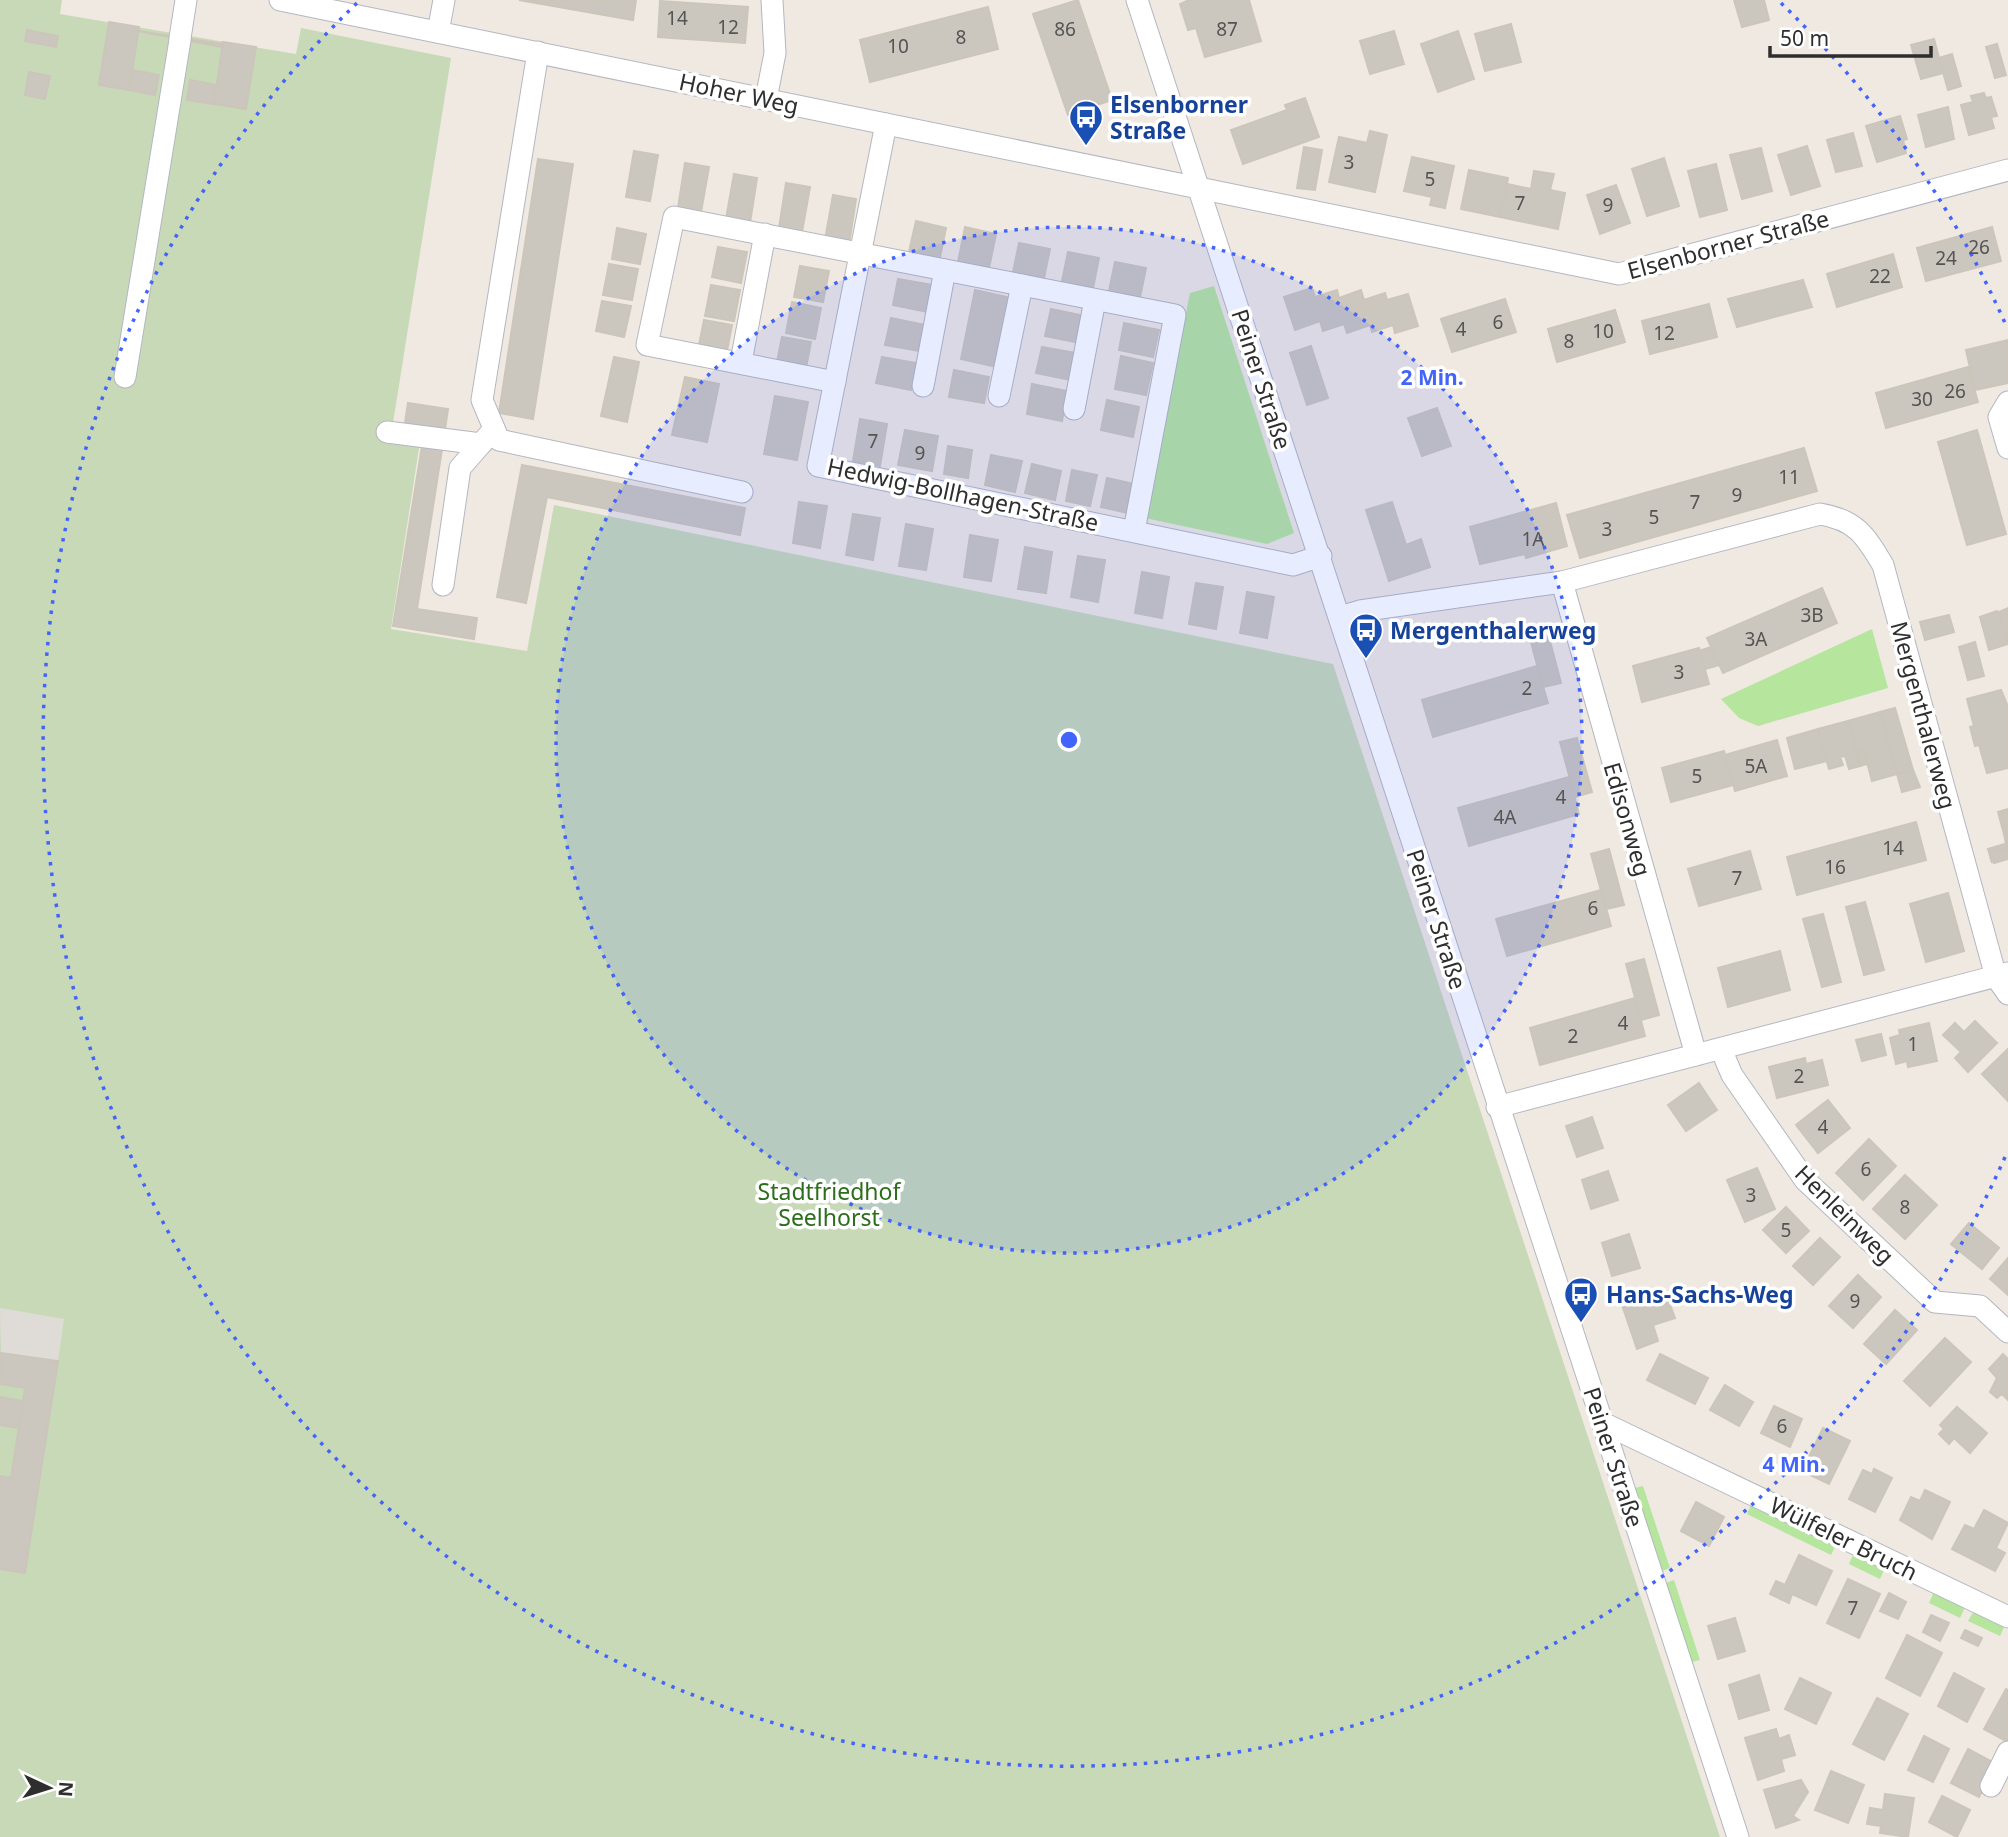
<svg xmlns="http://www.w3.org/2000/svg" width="2008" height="1837" viewBox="0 0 2008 1837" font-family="'Noto Sans',sans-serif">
<rect width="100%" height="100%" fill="#efe9e1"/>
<g fill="#b6e59e">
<path d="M1214,286L1294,533L1267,544L1145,518L1190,293Z"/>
<path d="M1872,629L1888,688L1758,726L1739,718L1721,699Z"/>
<path d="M1643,1486L1670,1568L1662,1571L1635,1488Z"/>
<path d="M1752,1502L1837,1543L1831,1555L1747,1514Z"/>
<path d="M1854,1553L1885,1568L1880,1579L1849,1564Z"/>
<path d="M1674,1580L1700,1660L1692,1662L1666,1583Z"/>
<path d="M1934,1592L1965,1607L1960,1618L1929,1603Z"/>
<path d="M1974,1611L2005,1625L2000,1636L1968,1621Z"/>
</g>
<path fill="#c8d9b8" d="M0,0H62L60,14L296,54L301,28L451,58L393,423L422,429L391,629L527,651L554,505L1333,664L1720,1837H0Z"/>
<path fill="#dfdcd8" d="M0,1308L64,1319L58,1361L1,1353Z"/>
<g fill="#cbc7bf" stroke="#cbc5ba" stroke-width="2">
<path d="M519,0H636L633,20Z"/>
<path d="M1078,0L1112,100L1068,115L1033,14Z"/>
<path d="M1189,0H1249L1261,41L1205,57L1196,28L1188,30L1180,4Z"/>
<path d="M1734,0H1764L1769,20L1742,27Z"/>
<path d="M660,1L748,7L745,43L658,37Z"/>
<path d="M988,7L998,49L870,82L860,40Z"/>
<path d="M109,22L139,27L129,90L99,85Z"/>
<path d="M1511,24L1521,62L1485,71L1475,34Z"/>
<path d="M27,30L58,36L56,47L25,41Z"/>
<path d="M138,31L223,44L222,47Z"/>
<path d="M1394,31L1404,64L1370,74L1360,41Z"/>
<path d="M1458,31L1474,79L1438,92L1421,44Z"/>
<path d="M1934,39L1943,73L1921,79L1911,45Z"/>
<path d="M223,42L256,47L246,109L214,104Z"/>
<path d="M1997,44L2006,75L1995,78L1986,47Z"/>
<path d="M1952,54L1961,86L1948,90L1939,58Z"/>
<path d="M132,70L159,75L155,95L129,90Z"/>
<path d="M29,72L50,76L45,99L25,95Z"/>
<path d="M190,80L217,85L214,104L187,100Z"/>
<path d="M1984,93L1986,98L1991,97L1997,116L1991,117L1994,128L1969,135L1961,105L1973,102L1971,96Z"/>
<path d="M1305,98L1319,137L1243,164L1231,130L1287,110L1285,105Z"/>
<path d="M1948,107L1954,139L1926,147L1918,115Z"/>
<path d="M1900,116L1907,139L1903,140L1906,153L1877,162L1866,126Z"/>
<path d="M1370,131L1387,135L1375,192L1329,182L1339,137L1367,143Z"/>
<path d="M1853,133L1862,166L1836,172L1827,140Z"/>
<path d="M1807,146L1820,186L1791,195L1778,155Z"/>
<path d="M1304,147L1322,150L1315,190L1297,188Z"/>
<path d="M1761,148L1772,191L1742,199L1730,155Z"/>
<path d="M634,151L658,155L650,201L626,197Z"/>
<path d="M1412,157L1454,166L1445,208L1430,205L1432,197L1404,191Z"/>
<path d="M1664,158L1679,206L1647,216L1632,169Z"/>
<path d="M538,159L573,164L533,419L499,413Z"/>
<path d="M685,163L709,167L701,212L678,208Z"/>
<path d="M1716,164L1727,210L1700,217L1688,171Z"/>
<path d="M1469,170L1508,178L1500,217L1461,209Z"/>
<path d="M1534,171L1554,174L1550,190L1565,193L1558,229L1500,217L1507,184L1531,189Z"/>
<path d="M734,174L757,178L750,223L726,219Z"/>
<path d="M786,183L810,187L802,232L779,228Z"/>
<path d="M1616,185L1630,223L1600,234L1587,195Z"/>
<path d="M833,195L856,199L849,244L825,240Z"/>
<path d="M916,221L946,228L939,262L908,256Z"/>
<path d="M965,227L996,234L989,268L958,262Z"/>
<path d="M1992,227L2001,261L1926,281L1917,248Z"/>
<path d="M617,228L646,234L640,264L612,259Z"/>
<path d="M1019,243L1050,249L1043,283L1012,277Z"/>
<path d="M718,247L747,252L741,283L712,277Z"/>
<path d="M1068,252L1099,258L1092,293L1061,286Z"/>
<path d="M1893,254L1902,287L1837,307L1827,274Z"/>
<path d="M1115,262L1146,268L1139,302L1108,296Z"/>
<path d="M609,264L638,269L632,300L603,295Z"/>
<path d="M800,266L829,271L823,302L794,297Z"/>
<path d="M898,279L933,285L928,312L893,305Z"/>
<path d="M1803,280L1812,307L1737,327L1728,299Z"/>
<path d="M711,285L740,290L734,321L705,316Z"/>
<path d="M1312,288L1315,297L1337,290L1339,298L1361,290L1364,300L1385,293L1387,300L1408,294L1418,326L1395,333L1393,325L1372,332L1370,325L1347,333L1344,324L1323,331L1320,321L1295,330L1284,297Z"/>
<path d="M975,290L1011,298L997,367L961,359Z"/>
<path d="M1505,299L1516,332L1452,352L1441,319Z"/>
<path d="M602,301L631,306L624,337L596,331Z"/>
<path d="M792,302L821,308L815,339L786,333Z"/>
<path d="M1709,304L1717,337L1650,354L1642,321Z"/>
<path d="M1051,309L1085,316L1080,343L1045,336Z"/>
<path d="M1615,310L1625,342L1557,362L1548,329Z"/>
<path d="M891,318L925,325L920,351L885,345Z"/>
<path d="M704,320L732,325L726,356L698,350Z"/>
<path d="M1124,323L1159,330L1153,357L1119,350Z"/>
<path d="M782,337L811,342L805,373L776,367Z"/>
<path d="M2008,340V383L1975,390L1966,350Z"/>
<path d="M1311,346L1328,398L1307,405L1290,353Z"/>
<path d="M1042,347L1076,353L1071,380L1036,373Z"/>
<path d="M1121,356L1153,363L1146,395L1115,389Z"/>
<path d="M614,357L639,362L627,422L601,416Z"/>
<path d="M882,357L916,363L911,390L876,383Z"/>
<path d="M1968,367L1978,402L1886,428L1876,393Z"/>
<path d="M954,370L989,377L984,403L949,397Z"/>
<path d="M685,377L719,384L707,442L672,435Z"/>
<path d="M1032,384L1067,391L1062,421L1027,414Z"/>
<path d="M775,396L808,402L797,460L764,454Z"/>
<path d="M1107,400L1139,407L1133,437L1101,430Z"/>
<path d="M408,403L448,409L445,429L405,423Z"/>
<path d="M1437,408L1451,446L1422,456L1408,418Z"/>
<path d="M860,419L887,424L880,466L853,461Z"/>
<path d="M905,430L938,436L932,471L898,465Z"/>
<path d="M1977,430L2006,534L1967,545L1938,442Z"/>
<path d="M422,446L442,449L417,609L477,618L474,639L393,626Z"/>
<path d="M948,446L972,450L968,478L944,474Z"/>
<path d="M1804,448L1817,491L1580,558L1567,515Z"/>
<path d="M991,455L1022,461L1015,492L985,485Z"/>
<path d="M1032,464L1061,471L1055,500L1025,493Z"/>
<path d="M522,465L745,508L740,535L547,497L526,603L497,597Z"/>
<path d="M1072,470L1097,475L1090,506L1066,501Z"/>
<path d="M1107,478L1134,484L1128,513L1101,507Z"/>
<path d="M799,502L827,506L820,548L793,543Z"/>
<path d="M1392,502L1406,545L1421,539L1430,567L1389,581L1366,510Z"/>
<path d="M1556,503L1567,546L1526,558L1525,554L1480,564L1470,527Z"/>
<path d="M853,514L880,518L873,560L846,555Z"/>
<path d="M906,524L933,529L926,570L899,566Z"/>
<path d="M970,535L998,540L991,581L964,577Z"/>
<path d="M1025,547L1052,552L1046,593L1018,589Z"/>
<path d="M1078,556L1105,560L1098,602L1071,597Z"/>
<path d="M1142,572L1169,577L1162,618L1135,613Z"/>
<path d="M1196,583L1223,587L1216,629L1189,624Z"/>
<path d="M1822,588L1837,623L1723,673L1707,638Z"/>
<path d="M1247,592L1274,597L1267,638L1240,633Z"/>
<path d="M2008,608V642L1999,612Z"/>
<path d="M1997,611L2008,644L1989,650L1980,617Z"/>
<path d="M1949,615L1954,632L1925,640L1920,622Z"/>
<path d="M1546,626L1561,683L1543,687L1528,631Z"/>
<path d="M1975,642L1984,676L1968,680L1959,647Z"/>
<path d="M1711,647L1719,665L1705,669L1699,651Z"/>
<path d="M1699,648L1709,684L1642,702L1633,666Z"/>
<path d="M1537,666L1548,703L1433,737L1422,700Z"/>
<path d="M2001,690L2008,707V768L1987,773L1979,745L1975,746L1970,727L1974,726L1967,699Z"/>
<path d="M1895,708L1913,770L1897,774L1880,712Z"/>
<path d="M1880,712L1897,774L1872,781L1864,751L1857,752L1848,721Z"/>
<path d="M1848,721L1860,766L1849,769L1845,756L1840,757L1843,765L1829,769L1818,729Z"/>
<path d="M1818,729L1827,761L1795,769L1787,738Z"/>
<path d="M1577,738L1592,792L1575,797L1560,742Z"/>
<path d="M1777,740L1787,776L1735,791L1725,755Z"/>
<path d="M1724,751L1733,785L1671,802L1662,768Z"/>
<path d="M1864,751L1867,764L1860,766L1857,752Z"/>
<path d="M1913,770L1920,787L1902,792L1897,774Z"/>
<path d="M1569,777L1579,814L1469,846L1458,808Z"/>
<path d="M2008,809V812L2002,814L2008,833L2004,834L1998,812Z"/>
<path d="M2008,812V843L2006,844L2004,834L2008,833L2002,814Z"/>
<path d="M1916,822L1926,860L1797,895L1787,857Z"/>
<path d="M2008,843V848L1991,852L1992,863L1988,849Z"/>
<path d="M2008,848V859L1994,863L1991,852Z"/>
<path d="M1609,849L1624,905L1606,909L1591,854Z"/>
<path d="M1750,851L1761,889L1699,906L1688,869Z"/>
<path d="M1601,890L1611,926L1507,956L1496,919Z"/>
<path d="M1948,893L1964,951L1926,962L1910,904Z"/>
<path d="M1865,902L1884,970L1864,975L1846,907Z"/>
<path d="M1823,914L1841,982L1822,987L1803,919Z"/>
<path d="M1780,951L1790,990L1728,1007L1718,968Z"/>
<path d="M1644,959L1659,1015L1641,1020L1626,964Z"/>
<path d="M1635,998L1645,1036L1540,1065L1530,1028Z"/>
<path d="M1975,1021L1997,1043L1968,1072L1955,1058L1961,1052L1943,1035L1955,1023L1964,1032Z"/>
<path d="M1929,1023L1937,1061L1908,1067L1907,1061L1896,1064L1890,1038L1900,1035L1899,1030Z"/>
<path d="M1881,1034L1886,1055L1862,1061L1856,1040Z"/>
<path d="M2008,1049V1101L1982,1074Z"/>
<path d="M1805,1058L1806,1064L1822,1060L1828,1085L1777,1098L1769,1067Z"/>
<path d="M1699,1083L1717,1110L1686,1131L1668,1105Z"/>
<path d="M1828,1100L1850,1128L1818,1153L1796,1125Z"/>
<path d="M1592,1117L1603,1148L1577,1157L1566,1126Z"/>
<path d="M1869,1139L1896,1166L1863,1200L1836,1173Z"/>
<path d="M1757,1168L1775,1209L1745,1222L1727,1180Z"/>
<path d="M1608,1171L1618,1200L1591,1209L1582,1180Z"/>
<path d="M1905,1175L1937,1205L1905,1239L1873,1209Z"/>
<path d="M1786,1207L1809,1231L1786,1253L1763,1230Z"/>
<path d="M1969,1223L1999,1248L1982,1269L1951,1244Z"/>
<path d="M1629,1234L1640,1268L1612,1276L1602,1243Z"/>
<path d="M1820,1238L1840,1257L1813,1285L1793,1266Z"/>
<path d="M2008,1258V1295L1990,1279Z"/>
<path d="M1858,1275L1881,1297L1853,1328L1829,1306Z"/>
<path d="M1665,1291L1675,1318L1653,1325L1658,1341L1637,1349L1622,1305Z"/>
<path d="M1895,1310L1917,1330L1886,1364L1864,1344Z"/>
<path d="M1945,1338L1971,1362L1930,1406L1904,1381Z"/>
<path d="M1,1353L58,1361L25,1573L0,1569V1476L11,1478L25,1388L0,1384Z"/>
<path d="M1660,1354L1708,1378L1695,1404L1647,1380Z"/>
<path d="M2003,1354L2008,1359V1400L2002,1394L1997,1398L1990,1392L1997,1378L1989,1369Z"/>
<path d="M1725,1385L1753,1402L1739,1426L1710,1410Z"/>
<path d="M0,1397L23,1401L19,1428L0,1425Z"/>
<path d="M1774,1406L1802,1419L1790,1447L1761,1433Z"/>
<path d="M1957,1407L1987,1433L1970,1453L1954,1438L1949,1444L1939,1434L1944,1429L1940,1425Z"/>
<path d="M1823,1428L1850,1441L1829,1484L1802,1471Z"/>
<path d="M1874,1469L1892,1478L1875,1512L1849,1499L1863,1470L1872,1474Z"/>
<path d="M1925,1490L1950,1502L1932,1539L1900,1520L1911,1497L1920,1501Z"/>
<path d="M1696,1502L1724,1517L1709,1546L1681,1531Z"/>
<path d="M1984,1510L2008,1523L1996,1548L2005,1553L1995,1571L1952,1549L1965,1525L1974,1529Z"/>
<path d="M1799,1555L1832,1571L1816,1605L1792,1594L1789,1603L1770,1594L1776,1581L1785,1585Z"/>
<path d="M1848,1579L1880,1594L1859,1638L1827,1623Z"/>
<path d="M1889,1593L1906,1602L1898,1619L1880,1611Z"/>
<path d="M1931,1615L1949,1623L1940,1641L1923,1632Z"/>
<path d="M1735,1618L1745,1651L1718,1659L1708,1626Z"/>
<path d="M1965,1630L1982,1638L1978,1646L1961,1638Z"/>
<path d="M1907,1635L1942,1653L1920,1696L1886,1678Z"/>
<path d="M1954,1673L1984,1689L1967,1722L1938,1706Z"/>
<path d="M1759,1675L1769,1710L1739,1719L1729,1685Z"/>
<path d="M1800,1678L1831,1693L1816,1724L1785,1709Z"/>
<path d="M2006,1689L2008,1690V1742L1984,1729Z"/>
<path d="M1877,1698L1908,1714L1884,1760L1853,1744Z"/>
<path d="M1776,1729L1779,1739L1789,1735L1795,1755L1781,1759L1784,1771L1758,1780L1745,1738Z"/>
<path d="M1924,1736L1949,1749L1933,1782L1908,1770Z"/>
<path d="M1968,1749L1996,1764L1979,1797L1951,1783Z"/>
<path d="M1831,1771L1864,1785L1848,1823L1815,1810Z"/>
<path d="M1801,1780L1808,1792L1793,1816L1799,1820L1776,1828L1764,1790Z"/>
<path d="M1885,1794L1914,1798L1908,1837L1880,1833L1881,1826L1867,1824L1870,1808L1883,1810Z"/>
<path d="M1942,1796L1970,1810L1957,1837L1929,1822Z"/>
</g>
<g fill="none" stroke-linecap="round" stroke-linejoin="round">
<g stroke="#b4b7c1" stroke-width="23">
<g id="minor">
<path d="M280,0L1619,274L2008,170"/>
<path d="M1137,0L1738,1837"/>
<path d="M438,32L444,0"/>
<path d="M180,38L186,0"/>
<path d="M538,52L482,400L499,440L742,492"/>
<path d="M766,99L775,53L772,0"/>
<path d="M886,124L818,466L1293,565L1321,556"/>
<path d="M741,362L765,234"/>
<path d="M125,377L180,40"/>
<path d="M835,382L647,345L674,217L1175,315L1134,531"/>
<path d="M923,386L945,270"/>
<path d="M999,396L1022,285"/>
<path d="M2008,402L1999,417L2008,448"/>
<path d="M1074,409L1095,300"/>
<path d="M387,432L481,444"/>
<path d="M1562,582L1696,1055"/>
<path d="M443,585L460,468L494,429"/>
<path d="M1340,617L1360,611L1562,582L1820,514C1856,520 1865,535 1883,565L1996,977L2008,994"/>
<path d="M1721,1049L1732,1075L1805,1180L1935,1302L1980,1306L2008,1332"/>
<path d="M1497,1107L2008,973"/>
<path d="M1603,1423L2008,1617"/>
<path d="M1991,1786L2008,1752"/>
</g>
</g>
<use href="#minor" stroke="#fff" stroke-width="21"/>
</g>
<circle cx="1069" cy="740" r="513" fill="#4264fb" fill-opacity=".12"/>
<g fill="none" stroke="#4264fb" stroke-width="3.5" stroke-dasharray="3.5 7">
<circle cx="1069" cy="740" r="513"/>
<path d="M2005 1157A1025 1025 0 1 1 357 3M1781 3A1025 1025 0 0 1 2005 323"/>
</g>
<defs>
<g id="bus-pin" transform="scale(1.75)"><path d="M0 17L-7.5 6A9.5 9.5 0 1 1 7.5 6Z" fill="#1a4fb4" stroke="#fff"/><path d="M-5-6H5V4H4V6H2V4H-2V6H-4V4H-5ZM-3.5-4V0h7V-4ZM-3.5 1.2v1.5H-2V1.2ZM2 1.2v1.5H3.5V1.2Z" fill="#fff"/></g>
</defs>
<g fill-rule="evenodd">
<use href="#bus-pin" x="1086" y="117"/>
<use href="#bus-pin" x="1366" y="630"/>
<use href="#bus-pin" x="1581" y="1294"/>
</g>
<g text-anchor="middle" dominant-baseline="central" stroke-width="7" stroke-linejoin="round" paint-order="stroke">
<g font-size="19" fill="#555452">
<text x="677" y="18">14</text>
<text x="728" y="27">12</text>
<text x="1065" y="29">86</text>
<text x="1227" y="29">87</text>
<text x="961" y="37">8</text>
<text x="898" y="46">10</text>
<text x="1349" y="162">3</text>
<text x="1430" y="179">5</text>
<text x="1520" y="203">7</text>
<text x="1608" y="205">9</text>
<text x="1979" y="247">26</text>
<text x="1946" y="258">24</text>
<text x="1880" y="276">22</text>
<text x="1498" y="322">6</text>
<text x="1461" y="329">4</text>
<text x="1603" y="331">10</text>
<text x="1664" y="333">12</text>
<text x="1569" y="341">8</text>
<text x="1955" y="391">26</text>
<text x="1922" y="399">30</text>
<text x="873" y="441">7</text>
<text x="920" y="453">9</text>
<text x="1789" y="477">11</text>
<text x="1737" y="495">9</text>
<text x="1695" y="502">7</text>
<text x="1654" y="517">5</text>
<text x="1607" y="529">3</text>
<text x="1533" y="539">1A</text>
<text x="1812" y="615">3B</text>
<text x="1756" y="639">3A</text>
<text x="1679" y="672">3</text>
<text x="1527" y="688">2</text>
<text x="1756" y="766">5A</text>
<text x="1697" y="776">5</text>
<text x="1561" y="797">4</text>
<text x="1505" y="817">4A</text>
<text x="1893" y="848">14</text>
<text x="1835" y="867">16</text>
<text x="1737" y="878">7</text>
<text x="1593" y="908">6</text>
<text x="1623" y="1023">4</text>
<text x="1573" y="1036">2</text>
<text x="1913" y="1044">1</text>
<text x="1799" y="1076">2</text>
<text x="1823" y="1127">4</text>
<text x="1866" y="1169">6</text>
<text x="1751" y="1195">3</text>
<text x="1905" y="1207">8</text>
<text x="1786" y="1230">5</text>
<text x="1855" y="1301">9</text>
<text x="1782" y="1426">6</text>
<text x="1853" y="1608">7</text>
</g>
<g font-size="23" fill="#2e2e2e" stroke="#fff">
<text transform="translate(739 93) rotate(12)">Hoher Weg</text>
<text transform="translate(1728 244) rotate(-15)">Elsenborner Straße</text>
<text transform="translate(1262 379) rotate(72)">Peiner Straße</text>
<text transform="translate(963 494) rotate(12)">Hedwig-Bollhagen-Straße</text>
<text transform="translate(1924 715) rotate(75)">Mergenthalerweg</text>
<text transform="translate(1628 819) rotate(74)">Edisonweg</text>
<text transform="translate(1437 919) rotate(72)">Peiner Straße</text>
<text transform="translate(1845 1214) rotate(45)">Henleinweg</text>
<text transform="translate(1614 1457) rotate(72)">Peiner Straße</text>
<text transform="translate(1844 1538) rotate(26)">Wülfeler Bruch</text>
</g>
<g font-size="23" font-weight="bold" fill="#164399" stroke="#fff" text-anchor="start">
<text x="1110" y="104">Elsenborner<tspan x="1110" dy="26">Straße</tspan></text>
<text x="1390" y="630">Mergenthalerweg</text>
<text x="1606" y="1294">Hans-Sachs-Weg</text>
</g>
<g font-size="23" fill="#2c6e1b" stroke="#fff">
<text x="829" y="1191">Stadtfriedhof<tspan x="829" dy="26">Seelhorst</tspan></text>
</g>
</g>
<circle cx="1069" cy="740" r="10" fill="#4264fb" stroke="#fff" stroke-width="3.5"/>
<g font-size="21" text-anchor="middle" font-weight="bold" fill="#4264fb" stroke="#fff" stroke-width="7" stroke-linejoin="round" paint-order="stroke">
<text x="1432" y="385">2 Min.</text>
<text x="1794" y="1472">4 Min.</text>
</g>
<g transform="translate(49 1788) rotate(94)" stroke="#ffffff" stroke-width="5" paint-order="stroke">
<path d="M0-5L12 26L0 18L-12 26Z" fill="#2e2e2e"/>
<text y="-10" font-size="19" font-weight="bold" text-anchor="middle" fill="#2e2e2e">N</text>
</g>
<path d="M1770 46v10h161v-10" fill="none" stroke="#2e2e2e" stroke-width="3.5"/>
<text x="1780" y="46" font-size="21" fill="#2e2e2e" stroke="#ffffff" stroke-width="5" paint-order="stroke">50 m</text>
</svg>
